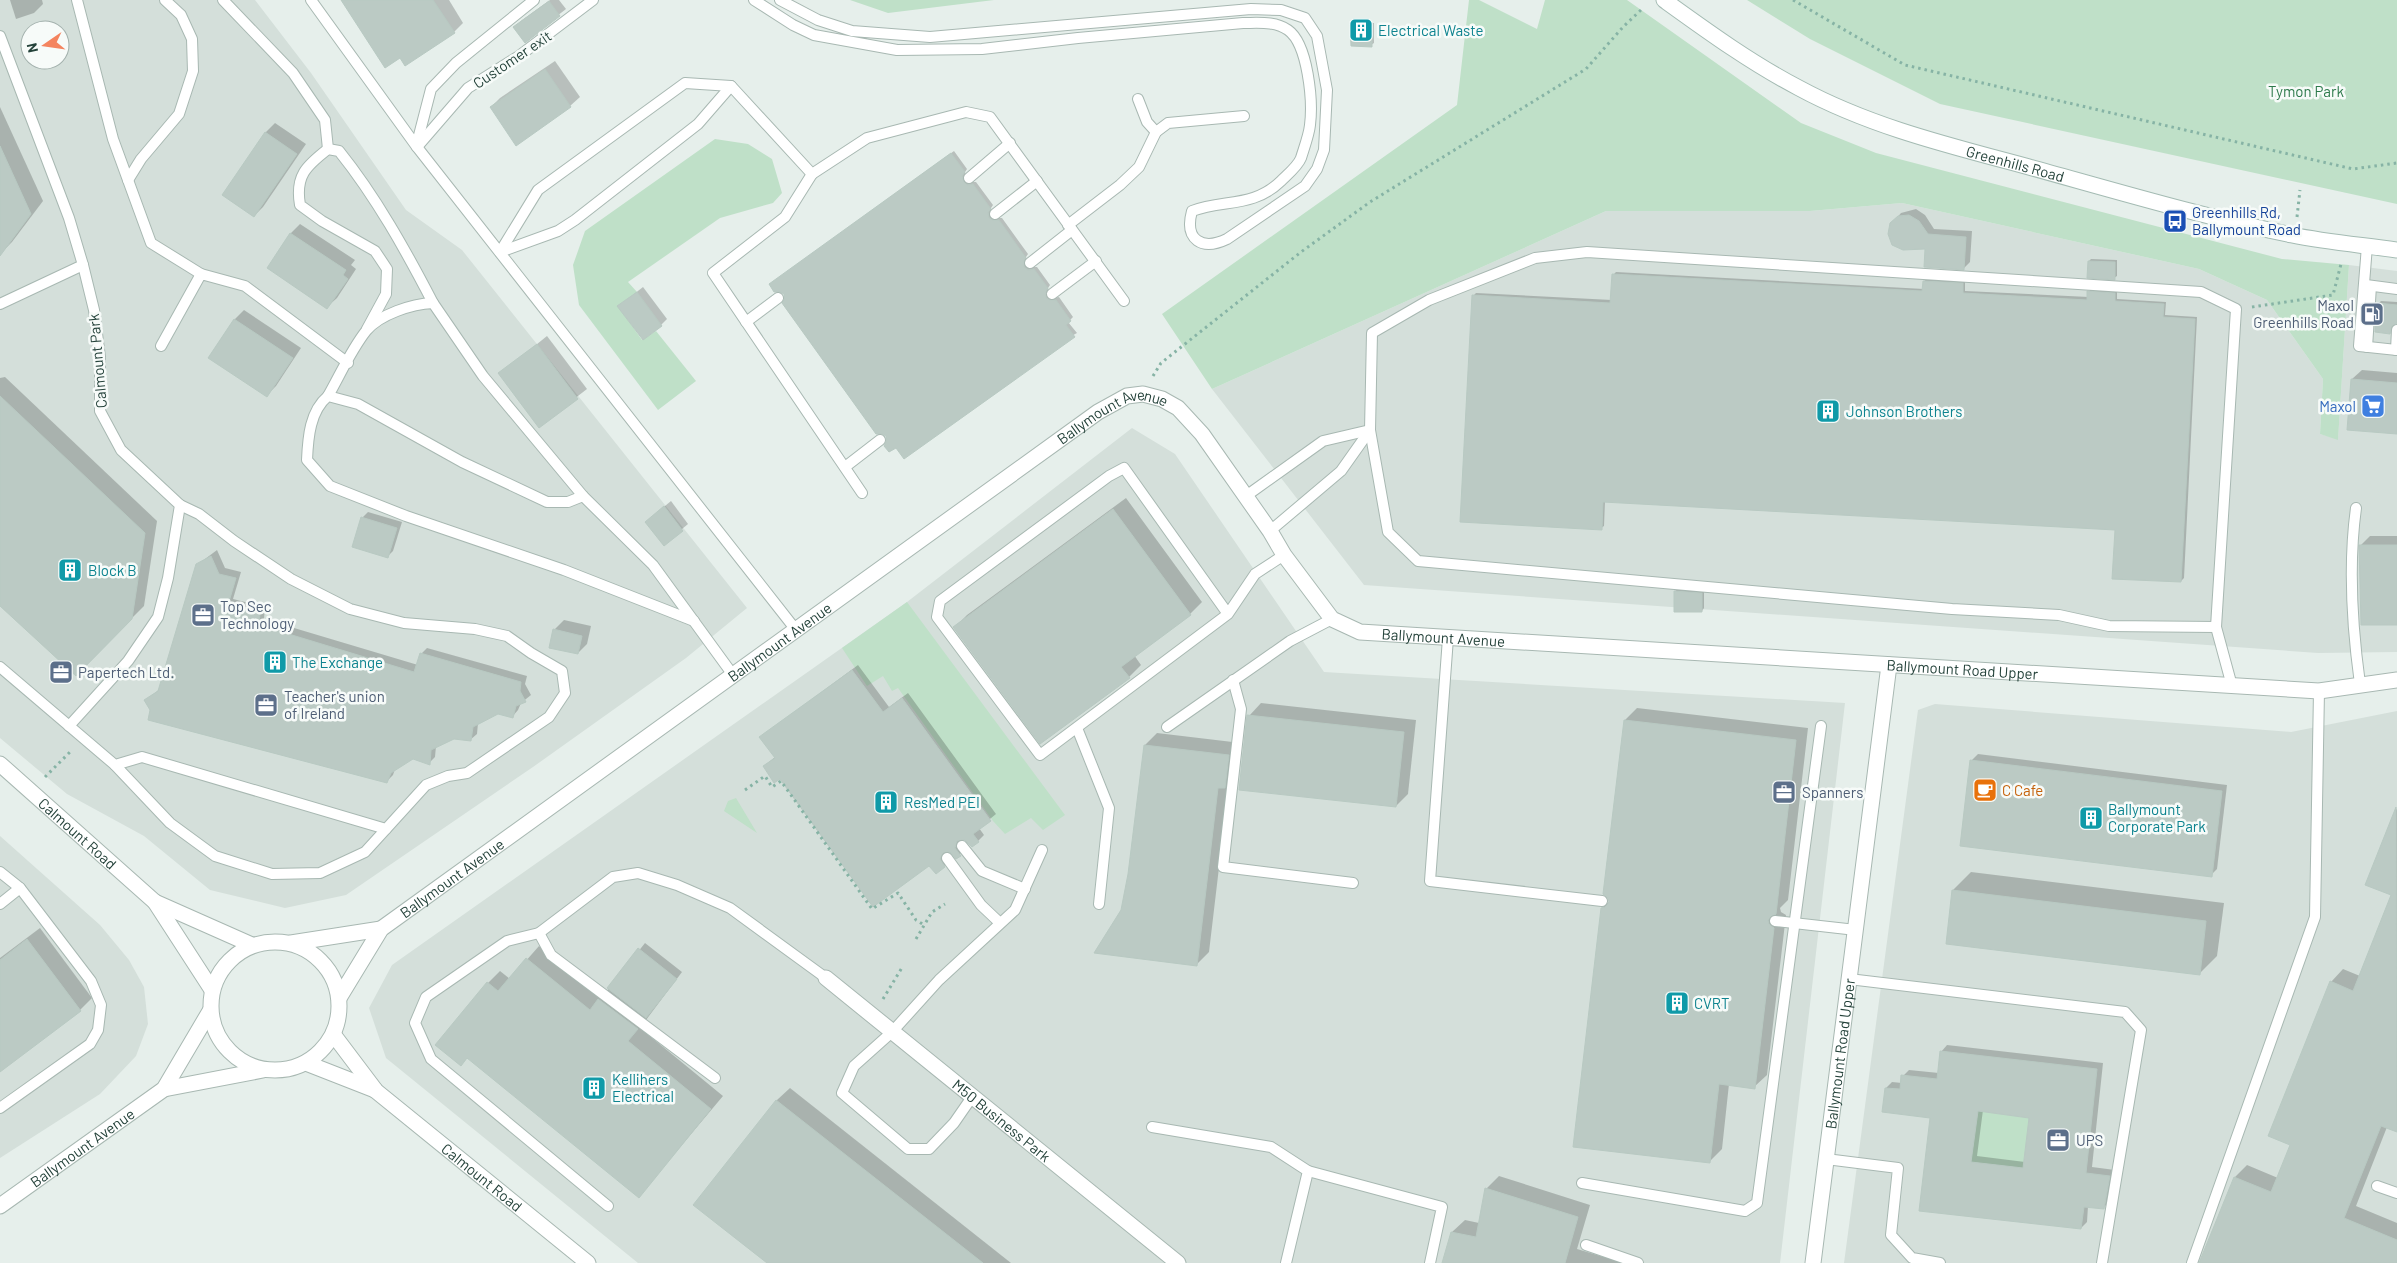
<svg xmlns="http://www.w3.org/2000/svg" width="2397" height="1263" viewBox="0 0 2397 1263" font-family="Barlow,sans-serif">
<rect width="100%" height="100%" fill="#e6efeb"/>
<g fill="#d4dfda" fill-rule="evenodd">
<path d="M0,0H255L311,73L406,210L462,250L747,608L686,658L533,767L346,895L285,908L210,890L144,836L67,794L0,738ZM30,30H60V60H30Z"/>
<path d="M1902,203L2199,269L2267,300L2323,379L2320,434L2338,439L2349,265L2397,271V652L2318,653L1364,585L1212,389L1606,211H1810Z"/>
<path d="M1132,428L1175,454L1324,672L1845,703L1780,1263H638L386,1058L369,1008L392,965L907,602Z"/>
<path d="M1935,704L2291,732L2397,711V1263H1844L1918,710Z"/>
<path d="M0,836L100,925L129,960L144,987L148,1024L136,1056L100,1094L0,1158Z"/>
</g>
<g fill="#bfe0c8">
<path d="M850,0H994L888,13Z"/>
<path d="M1469,0H1479L1537,29L1545,0H1627L1801,123L1876,153L2282,259L2349,265L2338,440L2320,434L2323,379L2267,300L2199,269L1902,203L1810,211H1606L1212,389L1162,314L1457,105Z"/>
<path d="M1747,0H2397V204L1940,104L1810,39Z"/>
<path d="M715,139L748,144L772,159L782,193L773,203L720,218L628,282L637,292L618,306L642,340L656,331L696,381L658,410L579,305L573,265L585,231Z"/>
<path d="M907,602L1065,815L1043,830L1031,818L1005,834L993,821L898,688L892,691L883,676L867,686L842,648Z"/>
<path d="M736,798L757,833L724,811L728,801Z"/>
<path d="M1978,1111L2029,1118L2023,1168L1971,1162Z"/>
</g>
<g fill="#0003" fill-rule="evenodd">
<path d="M10,0H42L43,4L34,13L16,19Z"/>
<path d="M343,0H449L463,23L454,32L400,57Z"/>
<path d="M550,0H559L566,9L525,41L521,21Z"/>
<path d="M1354,23H1374V43L1371,45L1352,26Z"/>
<path d="M555,61L580,97L570,106L491,107L500,98Z"/>
<path d="M0,107L43,201L12,242L0,254Z"/>
<path d="M275,123L306,144L263,207L254,216L223,195L266,132Z"/>
<path d="M954,151L967,169L965,172L966,179L970,182H976L993,205L991,208L992,215L996,218H1002L1028,254L1026,257L1027,264L1031,267H1037L1050,285L1048,288L1049,295L1053,298L1059,297L1073,317L1068,322L1077,333L887,436L785,294L773,282Z"/>
<path d="M1916,209L1925,215L1934,229L1972,231L1970,262L1964,268L1926,248L1895,220L1901,213Z"/>
<path d="M300,224L355,260L351,265L356,269L337,298L327,307L268,268L291,233Z"/>
<path d="M2091,259L2117,260V276L2114,278L2089,261Z"/>
<path d="M1616,272L1924,289V281L1927,279L1965,281V291L2089,297V292L2091,289L2117,291V299L2166,302L2165,315L2197,317L2184,578L2181,581L2116,529L1605,501L1604,526L1601,528L1473,296L1476,293L1612,300L1613,275Z"/>
<path d="M643,287L667,319L661,325L619,306Z"/>
<path d="M2381,301L2397,302V322L2393,324L2389,332L2378,304Z"/>
<path d="M244,310L301,348L276,386L267,395L234,320Z"/>
<path d="M547,336L587,389L539,426L500,374Z"/>
<path d="M2362,370L2397,373V433L2352,379Z"/>
<path d="M5,377L157,521L144,606L76,674L0,604V378Z"/>
<path d="M1126,498L1202,602L1190,614L1134,655L1141,665L1129,677L955,627L967,615Z"/>
<path d="M671,501L688,524L664,544L653,516Z"/>
<path d="M368,512L402,522L393,551L387,557L362,518Z"/>
<path d="M2370,536H2397V624L2361,545Z"/>
<path d="M217,550L225,568L241,572L233,599L265,607L264,619L418,665L421,654L427,648L527,676L525,684L531,695L521,703L518,710L512,717L498,713L478,723L477,734L470,740L454,737L436,746L435,757L429,763L413,758L395,769L393,775L387,781L151,710L146,700L160,689L197,565Z"/>
<path d="M1678,589L1704,591V608L1702,611L1675,591Z"/>
<path d="M564,620L591,626L587,644L578,653L554,630Z"/>
<path d="M858,665L889,707L908,693L996,814L979,828L984,835L978,841L961,839L966,849L956,857L951,851L946,853L950,860L944,866L930,864L764,766L775,757L761,737Z"/>
<path d="M1261,703L1416,720L1408,794L1396,806L1249,716Z"/>
<path d="M1637,708L1808,728L1788,900L1780,908L1781,912L1786,915L1767,1075L1754,1087L1729,1084L1722,1149L1709,1162L1602,908L1610,901L1625,720Z"/>
<path d="M1157,733L1241,743L1229,783L1209,952L1197,964L1122,910L1130,875L1145,745Z"/>
<path d="M1978,754L2227,785L2217,869L2211,875L1961,844L1972,760Z"/>
<path d="M2397,808V1131L2387,1127L2356,1206L2397,1223V1263H2200L2235,1177L2247,1165L2278,1178L2292,1144L2331,982L2343,969L2360,976L2393,895L2367,884Z"/>
<path d="M1971,872L2224,903L2217,956L2199,974L1953,890Z"/>
<path d="M40,928L92,998L80,1010L0,1071V958Z"/>
<path d="M645,943L682,972L640,1028L723,1096L639,1196L468,1057L461,1064L488,983L500,971L510,979L539,946L602,997Z"/>
<path d="M1947,1045L2103,1063L2092,1167L2115,1170L2110,1201L2104,1207L2088,1206L2087,1222L2081,1228L1920,1210L1931,1117L1886,1088L1892,1082L1902,1083L1903,1076L1909,1070L1939,1073L1941,1052ZM1983,1110L2030,1116L2025,1162L1977,1156Z"/>
<path d="M790,1088L1011,1263H769L695,1205L777,1100Z"/>
<path d="M1499,1176L1590,1205L1577,1249L1624,1263H1443L1452,1232L1465,1220L1479,1223L1486,1189Z"/>
</g>
<g fill="#bbcac4" stroke="#b8c9c2" fill-rule="evenodd">
<path d="M341,0H433L455,33L405,66L400,58L385,68Z"/>
<path d="M549,1L560,16L525,43L513,27Z"/>
<path d="M1350,25H1372V47L1351,46Z"/>
<path d="M545,69L571,107L516,146L490,107Z"/>
<path d="M265,132L297,154L254,217L222,195Z"/>
<path d="M0,146L31,214L0,256Z"/>
<path d="M951,153L965,172L962,176L964,182L967,185L973,184L991,209L988,212L989,218L993,220H999L1026,258L1024,261V267L1028,270L1034,269L1048,288L1046,292V298L1050,300H1056L1071,321L1066,325L1075,337L904,459L896,448L889,452L884,446L886,442V436L882,434H876L782,303L784,300V294L780,292H774L769,284Z"/>
<path d="M1909,215L1919,221L1928,234L1966,237L1964,270L1924,267L1925,249L1903,250L1892,245L1888,234L1890,223L1898,216Z"/>
<path d="M290,233L346,270L343,275L348,279L327,309L267,268Z"/>
<path d="M2088,261L2115,262V280L2087,278Z"/>
<path d="M1612,274L1922,291L1923,281L1963,283V293L2087,300V291L2115,293V301L2164,304L2163,317L2195,319L2181,582L2112,579L2115,530L1603,502L1602,530L1460,522L1472,295L1610,303Z"/>
<path d="M637,292L662,326L643,340L617,306Z"/>
<path d="M2377,303L2397,305V323L2392,326L2390,334L2375,332Z"/>
<path d="M234,319L293,358L267,397L208,358Z"/>
<path d="M537,344L578,399L539,428L498,373Z"/>
<path d="M2351,379L2397,383V434L2347,430Z"/>
<path d="M0,396L145,533L132,619L76,676L0,606Z"/>
<path d="M664,506L683,531L664,546L645,522Z"/>
<path d="M1113,509L1191,615L1121,667L1130,678L1040,744L953,627Z"/>
<path d="M361,517L397,528L388,558L352,547Z"/>
<path d="M2359,545H2397V625H2361Z"/>
<path d="M211,556L219,574L236,578L228,605L260,613L259,625L414,672L420,653L521,682L520,691L526,702L516,706L513,718L498,714L473,727L471,741L454,739L431,750L430,765L413,759L391,773L387,783L148,720L150,710L144,700L158,691L196,564Z"/>
<path d="M1674,591L1702,593V612H1674Z"/>
<path d="M553,629L582,636L578,654L549,648Z"/>
<path d="M852,670L883,712L902,698L991,821L973,834L979,842L972,847L965,840L957,841L955,848L961,856L956,859L950,852L943,853L940,859L945,867L936,874L929,866L873,907L780,779L774,783L763,766L775,758L759,737Z"/>
<path d="M1247,715L1404,732L1396,807L1239,790Z"/>
<path d="M1624,720L1796,740L1776,914L1768,920L1769,924L1774,928L1755,1089L1719,1084L1710,1163L1573,1147L1601,908L1605,907L1609,902L1608,898L1603,894Z"/>
<path d="M1144,745L1229,755L1225,788H1218L1197,966L1094,953L1121,910L1128,874Z"/>
<path d="M1970,760L2222,791L2212,877L1960,846Z"/>
<path d="M2396,807L2397,1132L2381,1126L2344,1218L2397,1240V1263H2199L2234,1177L2271,1192L2290,1145L2268,1136L2330,981L2353,991L2391,895L2365,885Z"/>
<path d="M1952,890L2206,921L2200,975L1946,944Z"/>
<path d="M27,939L81,1011L0,1072V960Z"/>
<path d="M638,948L677,979L646,1018L607,988Z"/>
<path d="M526,958L590,1010L598,999L638,1029L628,1041L711,1109L639,1198L467,1058L461,1066L435,1045L487,982L498,991Z"/>
<path d="M1940,1051L2097,1069L2086,1173L2110,1176L2104,1209L2084,1207L2081,1229L1919,1211L1930,1118L1882,1112L1885,1088L1900,1089L1901,1075L1937,1079ZM1978,1111L2029,1118L2023,1168L1971,1162Z"/>
<path d="M776,1100L983,1263H767L693,1205Z"/>
<path d="M1485,1188L1578,1217L1565,1263H1442L1451,1232L1476,1237Z"/>
</g>
<g fill="none" stroke-linecap="round" stroke-linejoin="round">
<g stroke="#a8b8b2" stroke-width="12">
<g id="service">
<path d="M77,0L113,139L151,243L201,274"/>
<path d="M223,0L293,73L325,120L328,149"/>
<path d="M311,0L417,147L796,630"/>
<path d="M754,0L793,25L814,35L897,50L982,49L1078,38L1243,23C1259,23 1275,21 1288,30C1308,44 1313,101 1310,125C1309,135 1304,148 1301,158C1298,166 1287,175 1281,181C1253,208 1224,199 1192,211C1184,240 1202,251 1227,239L1305,186L1317,169L1324,150L1327,90L1317,36L1305,18L1281,10L1251,9L930,37L852,31L818,20L780,0"/>
<path d="M0,36L69,218L83,265L94,310L100,357V411L121,450L180,505L168,578L158,617L128,661L69,726"/>
<path d="M1138,99L1147,122L1156,132"/>
<path d="M417,143L431,89L456,63L534,0"/>
<path d="M417,147L468,88L519,56L593,0"/>
<path d="M812,174L785,217L713,273L862,493"/>
<path d="M969,178L1010,143"/>
<path d="M128,180L141,159L179,114L193,71L192,39L181,15L165,0"/>
<path d="M995,214L1037,181"/>
<path d="M1068,225L1120,185L1139,167L1156,132L1168,123L1244,116"/>
<path d="M2367,246L2359,346L2397,350"/>
<path d="M500,252L538,190L685,83L731,86L812,174L867,138L966,112L990,117L1124,301"/>
<path d="M500,252L558,231L575,220L698,124L731,86"/>
<path d="M1030,263L1072,230"/>
<path d="M2366,285L2397,289"/>
<path d="M1052,294L1096,261"/>
<path d="M0,304L83,265"/>
<path d="M746,322L778,298"/>
<path d="M367,329L386,294L387,269L375,251L322,221L300,205C295,176 306,166 328,149L339,151C376,197 406,251 433,303"/>
<path d="M161,346L201,274L245,286L348,363"/>
<path d="M2367,347L2371,286"/>
<path d="M2396,350L2397,330"/>
<path d="M328,396C340,375 351,350 366,331C380,314 412,304 433,303L483,376L583,496L653,565L733,675"/>
<path d="M845,467L880,440"/>
<path d="M583,496L568,502H547L462,462L358,404L328,396C310,411 308,437 307,460L330,486L406,516L564,570L694,621"/>
<path d="M1246,496L1323,441L1370,430"/>
<path d="M2356,508C2348,566 2352,626 2360,684"/>
<path d="M1270,531L1341,471L1370,430"/>
<path d="M1228,614L1124,468L1109,476L940,601L937,617L1040,755L1228,614L1255,574L1284,555"/>
<path d="M2216,627L2109,626L2059,615L1952,609L1418,561L1388,532L1370,430L1372,333L1429,300L1535,258L1587,252L2201,292L2236,309L2216,627L2232,686"/>
<path d="M1448,638L1430,881L1602,901"/>
<path d="M0,667L115,765L142,757L386,829L426,785L448,776L467,773L549,717L565,693L562,671L531,653L507,636L475,629L404,623L350,609L291,579L234,541L199,514L180,505"/>
<path d="M1233,680L1241,709L1223,867L1353,883"/>
<path d="M1167,727L1290,641L1332,619"/>
<path d="M1077,728L1109,808L1099,904"/>
<path d="M115,765L170,823L215,856L272,874L320,873L365,852L386,829"/>
<path d="M962,846L982,871L1025,889"/>
<path d="M947,858L981,905L1000,923"/>
<path d="M0,872L20,888L91,981L101,1005L98,1030L90,1044L0,1108"/>
<path d="M0,904L20,888"/>
<path d="M1775,921L1856,930"/>
<path d="M539,933L551,955L715,1078"/>
<path d="M1849,979L2125,1012L2141,1030L2102,1263"/>
<path d="M972,1097L954,1123L929,1149H908L842,1093L854,1066L892,1032L939,980L1015,910L1042,850"/>
<path d="M1152,1127L1271,1147L1308,1171L1286,1263"/>
<path d="M1826,1159L1898,1168L1891,1235L1912,1258L1940,1263"/>
<path d="M1308,1171L1442,1207L1430,1263"/>
<path d="M1582,1183L1745,1211L1757,1203L1821,726"/>
<path d="M2377,1186L2397,1193"/>
<path d="M608,1206L431,1059L415,1023L426,997L507,941L539,933L613,877L638,873L677,885L730,908L826,978"/>
<path d="M1586,1245L1638,1263"/>
<path d="M2192,1263L2315,917L2319,691"/>
</g>
</g>
<g stroke="#a8b8b2" stroke-width="17">
<g id="minor">
<path id="s1" d="M0,764L155,902L212,990"/>
<path d="M155,902L252,945"/>
<path id="s2" d="M826,978L1178,1263"/>
<path id="s3" d="M333,1034L376,1091L588,1263"/>
<path d="M306,1063L375,1090"/>
</g>
</g>
<g stroke="#a8b8b2" stroke-width="17">
<g id="tertiary">
<circle cx="275" cy="1006" r="64"/>
<path d="M291,943L381,929"/>
<path id="s4" d="M339,998L381,929L1098,412L1127,396L1143,394L1162,399L1178,408L1202,434L1270,531L1284,555L1332,619L1360,632L2319,691L2397,680"/>
<path d="M164,1089L263,1070"/>
<path id="s5" d="M0,1206L164,1089L210,1011"/>
<path id="s6" d="M1813,1263L1889,665"/>
</g>
</g>
<g stroke="#a4bbb3" stroke-width="17">
<g id="secondary">
<path id="s7" d="M1664,0C1707,31 1751,63 1799,88C1871,127 1951,146 2029,167C2116,191 2203,217 2292,235C2326,242 2362,245 2397,250"/>
</g>
</g>
<g stroke="#86b3a5" stroke-width="3" stroke-dasharray="2.5 4" stroke-linecap="butt">
<path d="M1793,0L1905,65L2353,169L2397,163"/>
<path d="M2297,217L2300,190"/>
<path d="M2252,307L2333,295L2341,264"/>
<path d="M1153,376L1161,363L1301,252L1370,202L1586,69L1623,27L1642,9"/>
<path d="M45,777L72,750"/>
<path d="M745,790L765,776L772,787L781,781L872,909L898,893L916,920L924,925"/>
<path d="M916,939L932,912L945,904"/>
<path d="M883,999L903,966"/>
</g>
<use href="#service" stroke="#fff" stroke-width="10"/>
<use href="#minor" stroke="#fff" stroke-width="15"/>
<use href="#tertiary" stroke="#fff" stroke-width="15"/>
<use href="#secondary" stroke="#fff" stroke-width="15"/>
</g>
<defs>
<g id="building-square" transform="scale(1.25)"><rect x="-9" y="-9" width="18" height="18" rx="4" fill="#0f9aa8" stroke="#f7fbf9"/><path d="M-4-6H4V6H1V3H-1V6H-4ZM-2.5-4.3h1.7v1.8h-1.7ZM.8-4.3h1.7v1.8H.8ZM-2.5-1h1.7V.8h-1.7ZM.8-1h1.7V.8H.8Z" fill="#fff"/></g>
<g id="bus-square" transform="scale(1.25)"><rect x="-9" y="-9" width="18" height="18" rx="4" fill="#1a4fb4" stroke="#f7fbf9"/><path d="M-5-6H5V4H4V6H2V4H-2V6H-4V4H-5ZM-3.5-4V0h7V-4ZM-3.5 1.2v1.5H-2V1.2ZM2 1.2v1.5H3.5V1.2Z" fill="#fff"/></g>
<g id="fuel-square" transform="scale(1.25)"><rect x="-9" y="-9" width="18" height="18" rx="4" fill="#5c6f8a" stroke="#f7fbf9"/><path d="M-5.5-6h7V0h2V4h1.3V-2.5L3-4.5l.8-.8L6-3V5H2.5V1h-1V6h-7ZM-4.2-4.7v3.2H.2V-4.7Z" fill="#fff"/></g>
<g id="supermarket-square" transform="scale(1.25)"><rect x="-9" y="-9" width="18" height="18" rx="4" fill="#3f7fe0" stroke="#f7fbf9"/><path d="M-6-5.5h2.5l.6 2H6L4.5 2H-2.5L-4.4-4H-6ZM-1.5 3.2a1.3 1.3 0 1 0 .1 0ZM3 3.2a1.3 1.3 0 1 0 .1 0Z" fill="#fff"/></g>
<g id="office-square" transform="scale(1.25)"><rect x="-9" y="-9" width="18" height="18" rx="4" fill="#5c6f8a" stroke="#f7fbf9"/><path d="M-6-3h4V-5.5h4V-3h4V5H-6ZM-1-4.5V-3h2v-1.5ZM-6 0V1H6V0Z" fill="#fff"/></g>
<g id="cafe-square" transform="scale(1.25)"><rect x="-9" y="-9" width="18" height="18" rx="4" fill="#e8710a" stroke="#f7fbf9"/><path d="M-5.5-4.5H6V0H3Q3 3.5 0 3.5H-2.5Q-5.5 3.5-5.5 0ZM3-3.2v2h1.7v-2ZM-6 4.5H4V6H-6Z" fill="#fff"/></g>
</defs>
<g fill-rule="evenodd">
<use href="#building-square" x="1361" y="30"/>
<use href="#bus-square" x="2175" y="221"/>
<use href="#fuel-square" x="2372" y="314"/>
<use href="#supermarket-square" x="2373" y="406"/>
<use href="#building-square" x="1828" y="411"/>
<use href="#building-square" x="70" y="570"/>
<use href="#office-square" x="203" y="615"/>
<use href="#building-square" x="275" y="662"/>
<use href="#office-square" x="61" y="672"/>
<use href="#office-square" x="266" y="705"/>
<use href="#cafe-square" x="1985" y="790"/>
<use href="#office-square" x="1784" y="792"/>
<use href="#building-square" x="886" y="802"/>
<use href="#building-square" x="2091" y="818"/>
<use href="#building-square" x="1677" y="1003"/>
<use href="#building-square" x="594" y="1088"/>
<use href="#office-square" x="2058" y="1140"/>
</g>
<g text-anchor="middle" dominant-baseline="central" stroke-width="5" stroke-linejoin="round" paint-order="stroke">
<g font-size="15" fill="#0d838f" stroke="#f7fbf9" text-anchor="start">
<text x="1378" y="30">Electrical Waste</text>
<text x="1846" y="411">Johnson Brothers</text>
<text x="88" y="570">Block B</text>
<text x="292" y="662">The Exchange</text>
<text x="904" y="802">ResMed PEI</text>
<text x="2108" y="809">Ballymount<tspan x="2108" dy="17">Corporate Park</tspan></text>
<text x="1694" y="1003">CVRT</text>
<text x="612" y="1079">Kellihers<tspan x="612" dy="17">Electrical</tspan></text>
</g>
<g font-size="15" fill="#24423a" stroke="#f7fbf9">
<text transform="translate(512 59) rotate(-34)">Customer exit</text>
<text stroke="none"><textPath href="#s7" startOffset="391">Greenhills Road</textPath></text>
<text transform="translate(97 361) rotate(-95)">Calmount Park</text>
<text stroke="none"><textPath href="#s4" startOffset="978">Ballymount Avenue</textPath></text>
<text stroke="none"><textPath href="#s4" startOffset="1428">Ballymount Avenue</textPath></text>
<text stroke="none"><textPath href="#s4" startOffset="572">Ballymount Avenue</textPath></text>
<text stroke="none"><textPath href="#s4" startOffset="1948">Ballymount Road Upper</textPath></text>
<text stroke="none"><textPath href="#s1" startOffset="104">Calmount Road</textPath></text>
<text stroke="none"><textPath href="#s4" startOffset="168">Ballymount Avenue</textPath></text>
<text stroke="none"><textPath href="#s6" startOffset="211">Ballymount Road Upper</textPath></text>
<text stroke="none"><textPath href="#s2" startOffset="226">M50 Business Park</textPath></text>
<text stroke="none"><textPath href="#s5" startOffset="101">Ballymount Avenue</textPath></text>
<text stroke="none"><textPath href="#s3" startOffset="208">Calmount Road</textPath></text>
</g>
<g font-size="15" fill="#2d7a4b" stroke="#f7fbf9">
<text x="2306" y="91">Tymon Park</text>
</g>
<g font-size="15" fill="#164399" stroke="#f7fbf9" text-anchor="start">
<text x="2192" y="212">Greenhills Rd,<tspan x="2192" dy="17">Ballymount Road</tspan></text>
</g>
<g font-size="15" fill="#4e5e75" stroke="#f7fbf9" text-anchor="start">
<text x="2354" y="305" text-anchor="end">Maxol<tspan x="2354" dy="17">Greenhills Road</tspan></text>
<text x="220" y="606">Top Sec<tspan x="220" dy="17">Technology</tspan></text>
<text x="78" y="672">Papertech Ltd.</text>
<text x="284" y="696">Teacher's union<tspan x="284" dy="17">of Ireland</tspan></text>
<text x="1802" y="792">Spanners</text>
<text x="2076" y="1140">UPS</text>
</g>
<g font-size="15" fill="#366cbe" stroke="#f7fbf9" text-anchor="end">
<text x="2356" y="406">Maxol</text>
</g>
<g font-size="15" fill="#c56008" stroke="#f7fbf9" text-anchor="start">
<text x="2002" y="790">C Cafe</text>
</g>
</g>
<g transform="translate(45 45) rotate(257)"><circle r="24" fill="#f7fbf9" stroke="#a3b1ad"/>
<path d="M0-4L9 19L0 12L-9 19Z" fill="#f4845f"/>
<text y="-8" font-size="14" font-weight="bold" text-anchor="middle" fill="#24423a">N</text>
</g>
</svg>
